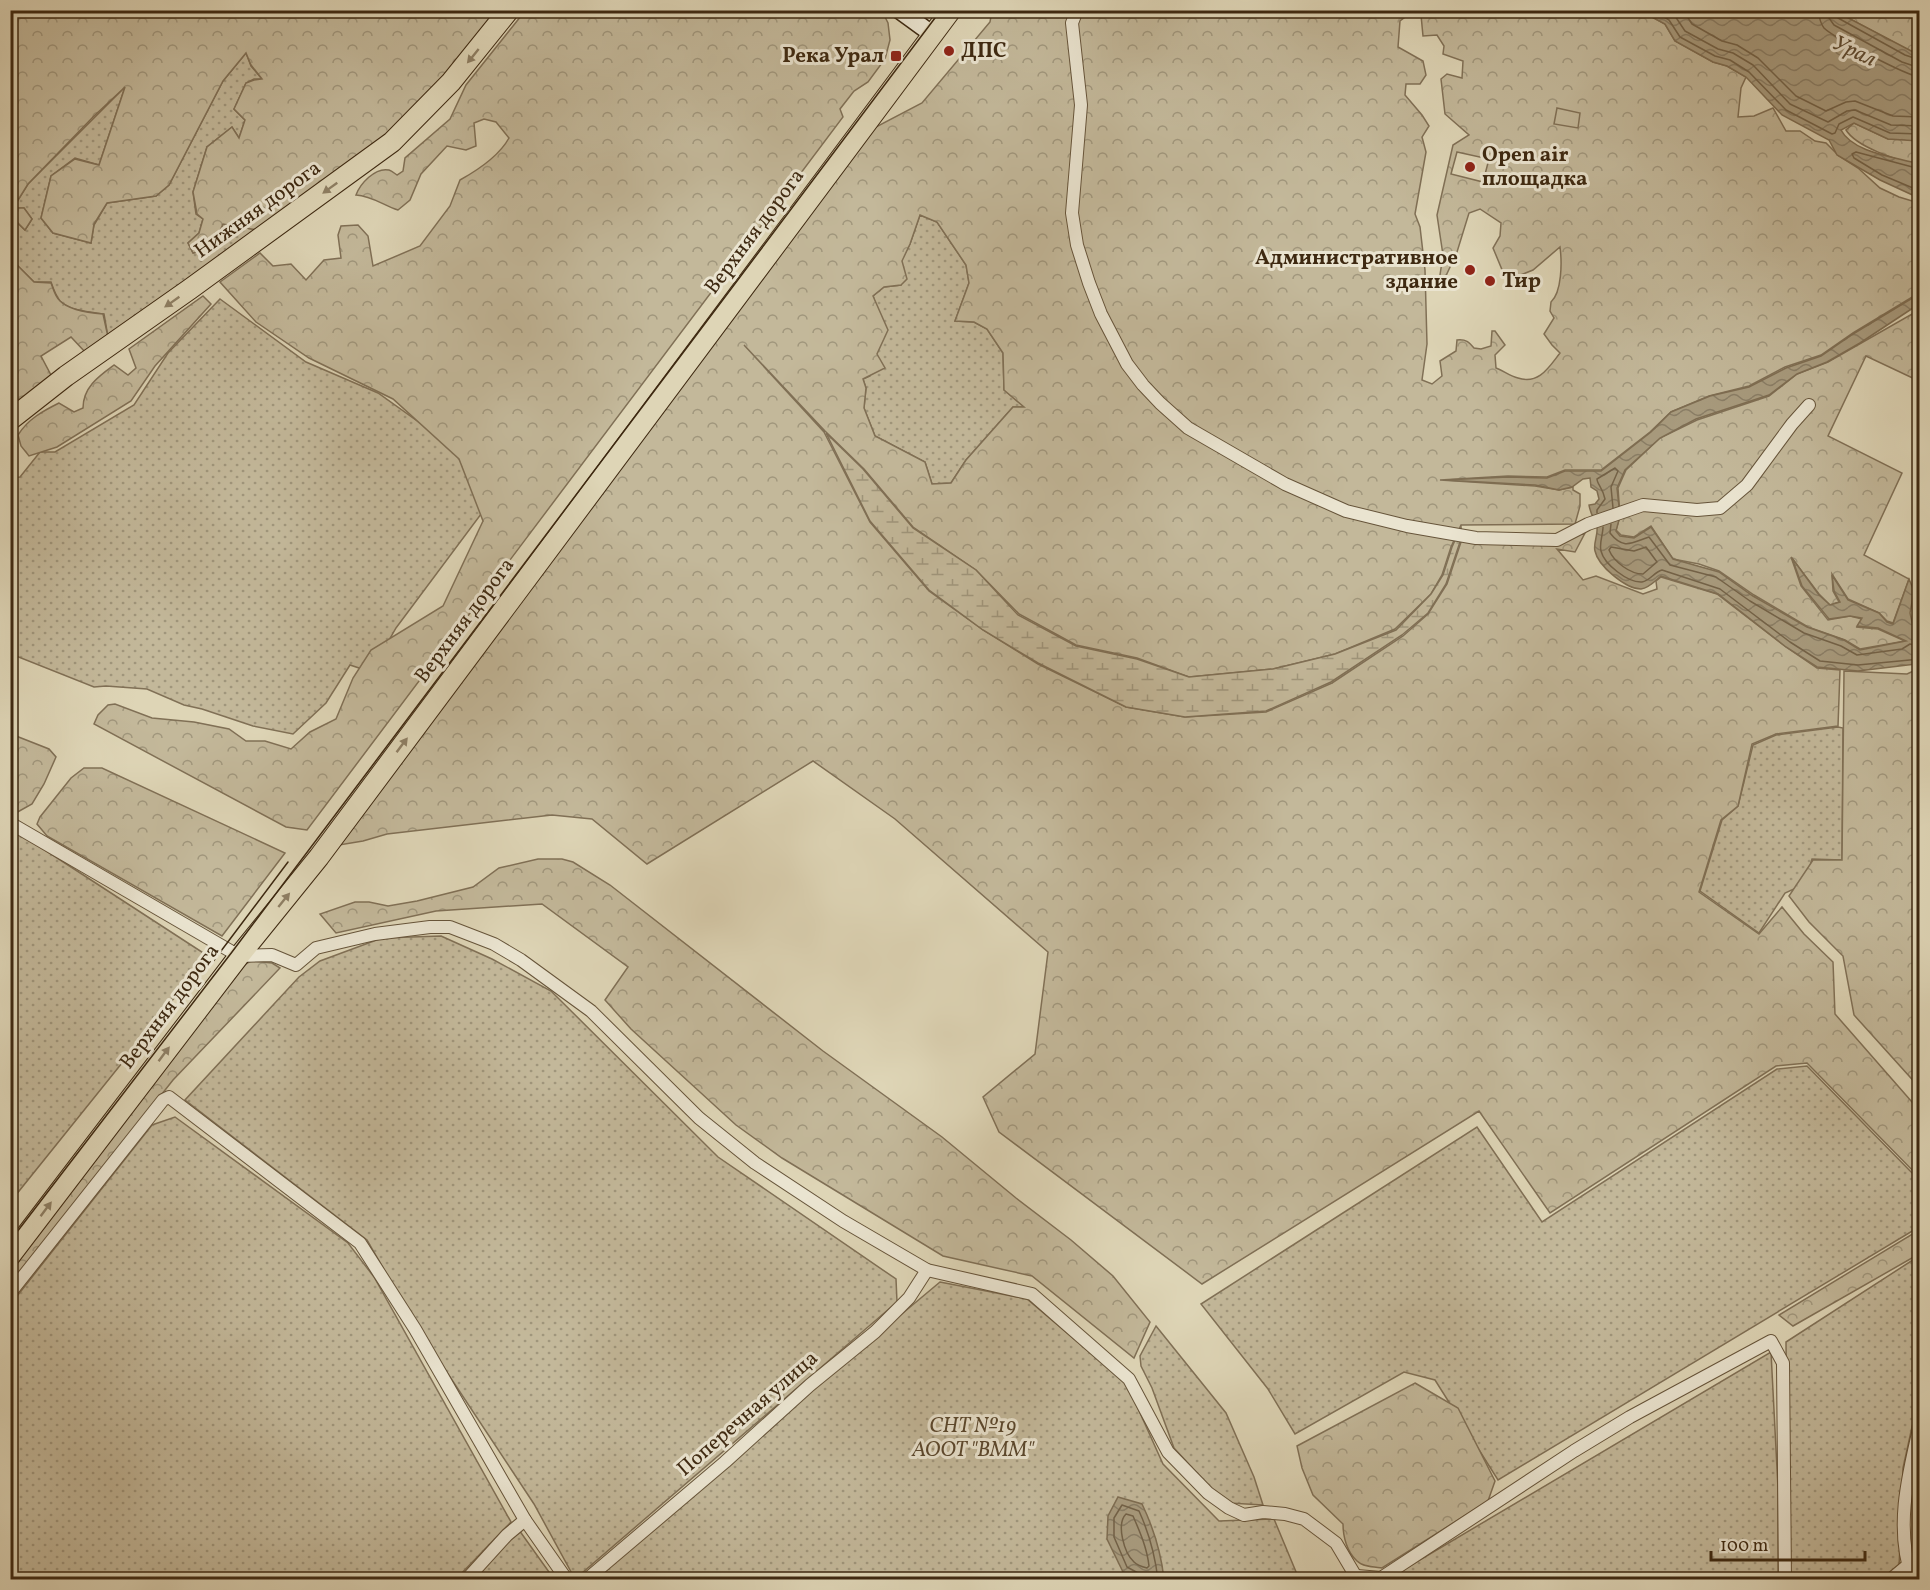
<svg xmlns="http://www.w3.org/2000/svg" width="1930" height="1590" viewBox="0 0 1930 1590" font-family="Vollkorn,serif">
<defs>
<pattern id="green-dots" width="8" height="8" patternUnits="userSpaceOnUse" patternTransform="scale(1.5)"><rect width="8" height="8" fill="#c3b89a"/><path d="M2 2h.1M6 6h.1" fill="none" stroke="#a0967c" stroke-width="1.8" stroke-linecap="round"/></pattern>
<pattern id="forest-crowns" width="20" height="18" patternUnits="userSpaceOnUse" patternTransform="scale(1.5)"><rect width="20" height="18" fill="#c3b89a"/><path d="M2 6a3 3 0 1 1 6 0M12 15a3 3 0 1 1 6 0" fill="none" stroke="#a0967c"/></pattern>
<pattern id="wetland-marsh" width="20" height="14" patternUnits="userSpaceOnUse" patternTransform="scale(1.5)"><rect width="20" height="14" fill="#c3b89a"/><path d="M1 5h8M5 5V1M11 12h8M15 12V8" fill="none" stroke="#a0967c"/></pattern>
<pattern id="water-waves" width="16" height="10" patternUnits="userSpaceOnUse" patternTransform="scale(1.5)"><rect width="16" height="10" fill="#a89b7e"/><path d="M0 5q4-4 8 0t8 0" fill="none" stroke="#8a7e66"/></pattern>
</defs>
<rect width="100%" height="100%" fill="#ded5b6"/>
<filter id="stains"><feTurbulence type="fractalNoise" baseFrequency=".00333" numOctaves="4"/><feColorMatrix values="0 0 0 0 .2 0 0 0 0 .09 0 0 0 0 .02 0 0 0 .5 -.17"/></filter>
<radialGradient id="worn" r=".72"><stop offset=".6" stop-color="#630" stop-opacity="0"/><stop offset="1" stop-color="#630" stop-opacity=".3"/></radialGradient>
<g fill="url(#green-dots)" stroke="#807056" stroke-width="1.5">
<path d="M246,53L251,66L262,79H254L246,83L234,109L245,120L239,138L232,127L207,147L193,192L196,214L203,219L199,233L188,243L193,253C210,250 217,239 223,224L258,230L108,337L104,314C90,312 71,311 60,301C56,296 53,288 51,282H34L14,262L11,239L10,216L25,230L32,219L24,208H13L28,184L125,87L99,165L75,158L51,176L41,218L53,233L91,243L94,225L107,203L156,196L169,185L223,81Z"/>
<path d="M920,215L937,222L966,265L969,283L955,321L974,322L987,329L1003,353L1004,390L1025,407H1013L966,460L951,483L932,484L925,462L875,436L864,408L866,388L863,379L870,376C878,350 882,322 873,296L884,287L901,285V261L910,244Z"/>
<path d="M220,299L306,362L378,393L469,458L496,494L396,628L371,672L350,665L326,703L293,734L253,726L202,709L184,705L147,689L106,686L94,687L11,654V478L20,477L40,452H55L134,405L168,353Z"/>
<path d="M1838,727L1843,728L1842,860L1812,859L1805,884L1785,893L1759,933L1700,891L1722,820L1738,806L1753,745L1776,735Z"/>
<path d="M11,828L208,956L11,1201Z"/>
<path d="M441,936L492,959L551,991L718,1157L896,1279L897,1302L575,1579L534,1504L419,1330L367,1240L185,1100L299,977L320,961L382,938Z"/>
<path d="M1807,1066L1919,1180V1227L1498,1480L1435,1380L1404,1372L1295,1434L1268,1389L1201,1304L1477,1127L1542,1222L1777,1069Z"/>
<path d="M175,1117L348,1243L374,1277L511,1522L456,1579H11L10,1305L152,1125Z"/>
<path d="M1919,1256V1395L1903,1468L1899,1568L1879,1579H1788L1786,1342Z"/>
<path d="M940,1282L1027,1299L1127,1384L1163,1464L1219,1521L1274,1519L1299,1579L594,1580L817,1385Z"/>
<path d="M1156,1326L1226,1413L1254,1477L1263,1505L1229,1503L1220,1498L1174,1448L1152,1388L1141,1366L1140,1356Z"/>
<path d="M1771,1352L1778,1488V1579L1386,1580Z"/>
<path d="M519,1530L554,1579L471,1580Z"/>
</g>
<g fill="url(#forest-crowns)" stroke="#807056" stroke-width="1.5" fill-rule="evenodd">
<path d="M10,11H500L445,76L386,136L258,230L223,224C217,238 210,250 193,253L188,243L199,233L203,219L197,214L193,192L207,147L232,127L239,138L245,120L234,109L246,83L254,80L262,79L251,65L246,53L223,81L169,185L156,196L107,203L94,224L91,243L53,233L41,218L51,176L75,159L99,165L125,87L93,117L28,184L13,208H24L32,219L25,230L11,216Z"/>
<path d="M525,11H882L888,23L890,40L885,59L868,82L854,91L840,109L843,117L307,830L286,827L94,724L98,715L108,705L115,704L152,718L194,722L229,729L246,741H265L291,749L310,732L336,719L353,678L371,650L443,606L483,521L459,459L393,399L309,358L256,322L220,282L260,253L273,266L291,264L306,280L324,260L341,258L338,235L341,226L358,225L368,236L373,266L420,246L450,206L460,180C478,170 499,156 509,138L496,122L484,119L474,123L476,146L466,150L447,146L421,174L410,200L398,210C383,205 372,196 356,195C360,184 375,167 389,170C392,171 394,173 397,175L403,171L405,158L450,119L466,85Z"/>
<path d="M992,11H1641L1665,24L1675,41L1713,62L1727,66L1746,77L1741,88L1738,117L1754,116L1773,108L1786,131H1800L1815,141L1826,143L1839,156L1858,168L1880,188L1899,197L1919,203V293L1853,333L1821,355L1785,367L1749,386L1709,396L1671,412L1650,432L1601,470H1565L1547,477L1508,476L1440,480L1535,486L1559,490L1573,487V490L1580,494V506L1575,524L1461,525L1451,547L1442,575L1431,594L1395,629L1335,654L1273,669L1189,677L1137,658L1076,645L1019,614L976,570L913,527L864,469L825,431L744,345L824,432L870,522L929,591L983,630L1038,664L1126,707L1185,717L1266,712L1332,683L1403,636L1428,614L1447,584L1463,536H1571L1585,533L1575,552L1557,549L1583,580L1596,576L1643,594L1657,589L1656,581L1661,577L1717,594L1786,647L1817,668L1840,670L1838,726L1776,734L1752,744L1738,806L1721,820L1699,892L1759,934L1782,907L1804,934L1833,962L1835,1014L1919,1110V1177L1807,1063L1776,1066L1550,1213L1479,1111L1202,1284L999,1132L983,1097L1035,1054L1048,952L895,819L813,761L647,864L592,819L552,815L387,834L363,841L327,847L872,129L922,103L990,22ZM1412,12L1421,15L1423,36L1437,35L1444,46L1443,54L1463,61L1462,78L1447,74L1441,79L1445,114L1469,135L1453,145L1437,215L1443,255L1440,275L1444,280L1457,252L1469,213L1480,209L1501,223L1500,236L1493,248L1503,272L1518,276L1533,270L1560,247C1562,262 1562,292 1551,302L1550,311L1554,318L1544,334L1552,345L1560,353C1549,367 1539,385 1518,378C1510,376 1504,371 1496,368L1495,355L1505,345L1495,331H1492L1491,346L1481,349L1474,348C1469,342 1466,339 1457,340L1456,351L1440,361L1442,376L1432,384L1422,380L1427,344L1425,270L1420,227L1415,214L1426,152L1422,137L1429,126L1422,115L1405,95L1406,84H1420L1426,75L1423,61L1398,47L1400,21ZM1457,152L1489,159L1483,182L1451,174ZM920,215L937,222L966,265L969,283L955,321L974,322L987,329L1003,353L1004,390L1024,407H1013L966,460L951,483L932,484L925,462L875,436L864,408L866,388L863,379L885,368L877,354L888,330L873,296L884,287L901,285L907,279L902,261L910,244Z"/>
<path d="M1835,11H1919V55L1908,50Z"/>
<path d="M1854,123L1888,139H1918L1919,141V166C1899,160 1857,148 1846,130Z"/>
<path d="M10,240L14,262L34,282L51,283C53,288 55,297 60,301C70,311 90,313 103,314L108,337L86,353L71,337L41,356L52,377L11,406Z"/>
<path d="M203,296L211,304L155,366L131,401L57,447L29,456L21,446L18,435C28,419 43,411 59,403L74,412L83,408C83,387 99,376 114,365L128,375L136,368L129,349Z"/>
<path d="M1919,310V381L1866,356L1828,436L1902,473L1864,555L1909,579L1893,623L1887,621L1879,613L1848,599L1832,574L1833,591L1839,602L1830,605L1819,594L1791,557L1801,586L1828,620L1850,616L1862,619L1857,627L1878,629L1905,641L1860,649L1845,640L1808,627L1754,595L1719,571L1699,564L1673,559L1651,526L1634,537L1621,535L1616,530L1620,516L1618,488L1626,470L1660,438L1697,420L1769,396L1797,374L1828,362Z"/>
<path d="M1918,669L1920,671L1919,1087L1854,1015L1843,956L1809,922L1789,896L1813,860H1842L1844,671L1907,674Z"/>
<path d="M11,734L49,749L56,757L44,784L32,804L14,814L10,811Z"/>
<path d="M84,768H102L285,853L222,936L47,836L37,824L40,817L71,778Z"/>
<path d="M538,859H562L573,862L610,885L823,1051L942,1137L1016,1198L1071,1240L1113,1276L1150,1322L1134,1358L1032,1276L943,1256L782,1158L736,1125L631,1029L605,1000L628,967L542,904L436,911L336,933L320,914L355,902H369L388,906L417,901L473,887L499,868Z"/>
<path d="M251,961L272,963L280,968L173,1080L11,1285V1267L240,967Z"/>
<path d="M1919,1230V1254L1793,1326L1779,1315Z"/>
<path d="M1415,1383L1458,1408L1495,1481L1488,1501L1382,1568C1374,1567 1363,1567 1357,1561C1347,1552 1343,1537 1343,1524L1313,1495L1302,1468L1297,1446Z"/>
</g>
<path fill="url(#wetland-marsh)" stroke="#807056" stroke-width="1.5" d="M826,433L863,469L913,528L976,570L1018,615L1076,646L1137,659L1189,677L1273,669L1335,654L1396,630L1431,594L1443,575L1452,547L1461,527L1462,536L1446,584L1428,613L1402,635L1331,682L1266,711L1185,717L1126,707L1038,663L983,630L929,590L870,521Z"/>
<path fill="#c3b89a" stroke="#807056" stroke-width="1.5" d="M1557,108L1580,113L1578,128L1554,124Z"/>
<g fill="url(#water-waves)" stroke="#7e6d52" stroke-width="1.5">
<path d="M1641,11H1835L1919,55V141L1888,139L1854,123L1841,130C1853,153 1896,157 1919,164V198L1880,180L1837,155L1829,140L1782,115L1746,77L1727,66L1713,62L1675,41L1665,24Z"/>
<path d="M1919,294V304L1860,343L1827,362L1797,374L1769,395L1696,419L1660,438L1625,470L1617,488L1620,516L1616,531L1620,536L1634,538L1651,527L1673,559L1719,572L1753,596L1807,627L1844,640L1860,650L1906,641L1878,628L1857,626L1862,618L1850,616L1829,619L1802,586L1792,558L1819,595L1830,605L1840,602L1834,591L1832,575L1848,600L1879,613L1887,622L1893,624L1909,579L1914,591L1910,613L1916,640L1919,642V665L1916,664L1858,671L1817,667L1786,647L1718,594L1661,576C1655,581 1649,588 1641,589C1626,589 1598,566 1595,551C1593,544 1598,535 1597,528C1595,520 1590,513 1589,505L1595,504L1599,499L1597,491L1591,487L1590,478L1583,479L1572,487L1559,490L1535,485L1445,480L1508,477L1547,478L1565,471H1601L1651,432L1671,412L1710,396L1749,387L1786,368L1821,356L1853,334Z"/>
<path d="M1118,1497L1142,1504C1154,1529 1161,1552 1164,1579H1139L1123,1572L1107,1539L1108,1516Z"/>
</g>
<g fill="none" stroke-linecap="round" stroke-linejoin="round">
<g stroke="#736248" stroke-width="1.5">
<path d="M1653,10L1669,20L1680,37L1715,56L1730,60L1749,72L1786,110L1832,134L1835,133L1839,124L1853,117L1890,133L1920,134"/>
<path d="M1668,10L1675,16L1685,31L1718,49L1733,53L1753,65L1790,104L1828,122L1847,111L1855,110L1891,125L1920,126"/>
<path d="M1683,10L1692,24L1722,41L1737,45L1758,58L1796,96L1826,111L1846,102L1855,101L1893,116L1920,117"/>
<path d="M1818,10C1819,17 1820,23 1824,28C1833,37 1907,76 1920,77"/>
<path d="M1827,10L1829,18L1834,25L1902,62L1920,68"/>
<path d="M1835,10L1838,18L1905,55L1920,60"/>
<path d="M1920,169L1856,152L1852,154L1854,158L1882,175L1920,191"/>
<path d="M1597,513V510L1605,499C1603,488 1597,484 1597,479L1615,468L1618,471L1611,487L1613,508"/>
<path d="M1611,524L1610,533C1624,551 1633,542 1649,537L1670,565L1716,577L1750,601L1804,633L1841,646L1857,655L1902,649L1910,644L1920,647"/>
<path d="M1603,527C1603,534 1599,544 1601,551C1604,564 1628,583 1642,582C1650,581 1654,572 1662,570L1720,589L1790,642L1820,661L1858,665L1920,659"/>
<path d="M1611,547L1634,551L1646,547L1657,562L1643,574C1630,574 1614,562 1609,550Z"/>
<path d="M1126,1514L1133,1516C1140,1532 1147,1548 1149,1566L1147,1568C1143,1567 1137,1565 1134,1562C1124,1553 1116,1524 1126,1514Z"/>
<path d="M1140,1580L1138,1573L1127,1567L1114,1537V1518L1122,1505L1139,1511C1149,1533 1155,1554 1158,1580"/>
</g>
<g stroke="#66543a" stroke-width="14">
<g id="minor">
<path d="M1077,10L1072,23L1081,105L1072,213L1077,245L1089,283L1101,314L1127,364L1143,385L1160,403L1188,428L1285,484L1346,511L1407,526L1476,538L1557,540L1588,524L1643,505L1697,510L1720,508L1747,485L1792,424L1809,405"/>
<path d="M10,823L239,956L272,955L296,965L316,948L375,934L430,927H450L494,944L521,960L591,1011L699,1118L755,1163L843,1221L927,1270L1032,1294L1129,1379L1168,1452L1208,1493L1229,1508L1244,1515L1263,1512L1285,1514L1304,1519L1336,1543L1358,1580"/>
<path d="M10,1293L163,1100L169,1097L360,1243L415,1329L525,1520L567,1580"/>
<path d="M1357,1576L1381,1578L1574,1451L1630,1417L1771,1341L1783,1363L1785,1580"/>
<path d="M466,1580L507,1535L525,1520"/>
<path d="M586,1580L725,1462L810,1385L875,1332L909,1298L927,1270"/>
<path d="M1890,1580L1908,1565"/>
<path d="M1913,1580C1894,1530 1908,1475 1920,1425"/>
</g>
</g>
<g stroke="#3e2911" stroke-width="19">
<path id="secondary" d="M899,10L932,34"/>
</g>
<g stroke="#3e2911" stroke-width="22">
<g id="primary">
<path d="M10,420L66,376L190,289L392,142L451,82L509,10"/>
<path d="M10,1256L239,956L319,857L951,10"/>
</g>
</g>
<use href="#minor" stroke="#eae4d0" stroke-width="12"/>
<use href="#secondary" stroke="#eae4d0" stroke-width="16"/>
<use href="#primary" stroke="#ded5b6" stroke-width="20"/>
<g stroke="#3e2911" stroke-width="1.5">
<path d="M212,963L288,862"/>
<path d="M10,1241L232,952L941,10"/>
</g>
</g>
<defs><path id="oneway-solid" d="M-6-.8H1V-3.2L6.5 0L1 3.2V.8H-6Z" transform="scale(1.5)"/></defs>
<g fill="#8e7f64">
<use href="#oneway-solid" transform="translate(473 56) rotate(129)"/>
<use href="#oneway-solid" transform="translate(330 188) rotate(144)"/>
<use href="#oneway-solid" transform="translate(172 302) rotate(145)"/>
<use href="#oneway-solid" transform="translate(402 745) rotate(-53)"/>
<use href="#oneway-solid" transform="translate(284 900) rotate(-51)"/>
<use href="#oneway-solid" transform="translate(164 1054) rotate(-53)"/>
<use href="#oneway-solid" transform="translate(46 1209) rotate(-53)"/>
</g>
<g fill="#8f2418" stroke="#eae4d0" stroke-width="2">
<circle cx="949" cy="51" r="6"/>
<rect x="890" y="50" width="12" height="12" rx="3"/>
<circle cx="1470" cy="167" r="6"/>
<circle cx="1470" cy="270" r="6"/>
<circle cx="1490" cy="281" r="6"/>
</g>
<g text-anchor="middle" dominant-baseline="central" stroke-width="6" stroke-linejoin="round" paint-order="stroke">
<g font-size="21" font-weight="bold" fill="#3e2911" stroke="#eae4d0" text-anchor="start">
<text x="961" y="51">ДПС</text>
<text x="884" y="56" text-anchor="end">Река Урал</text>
<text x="1482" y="155">Open air<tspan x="1482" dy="24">площадка</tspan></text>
<text x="1458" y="258" text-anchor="end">Административное<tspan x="1458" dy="24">здание</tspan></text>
<text x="1502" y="281">Тир</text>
</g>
<g font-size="21" fill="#3e2911" stroke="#eae4d0">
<text transform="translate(258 210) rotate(-36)">Нижняя дорога</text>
<text transform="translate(755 232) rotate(-53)">Верхняя дорога</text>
<text transform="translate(465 621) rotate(-53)">Верхняя дорога</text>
<text transform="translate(170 1007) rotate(-53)">Верхняя дорога</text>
<text transform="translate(748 1414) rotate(-41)">Поперечная улица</text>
</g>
<g font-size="21" font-style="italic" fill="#59462c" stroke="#eae4d0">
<text x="973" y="1426">СНТ №19<tspan x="973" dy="24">АООТ "ВММ"</tspan></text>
</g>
<g font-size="22" font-style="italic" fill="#5e4b32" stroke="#eae4d0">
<text transform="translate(1854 52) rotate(25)">Урал</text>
</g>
</g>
<rect width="1930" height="1590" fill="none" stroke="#ded5b6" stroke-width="36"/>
<rect x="12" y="12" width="1906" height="1566" fill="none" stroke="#3e2911" stroke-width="3"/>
<rect x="18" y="18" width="1894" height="1554" fill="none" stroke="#3e2911" stroke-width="1.5"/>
<path d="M1711 1551v9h154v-9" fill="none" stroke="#3e2911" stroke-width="3"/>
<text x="1720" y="1551" font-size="18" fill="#3e2911" stroke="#eae4d0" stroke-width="4.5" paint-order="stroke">100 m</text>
<rect width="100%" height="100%" filter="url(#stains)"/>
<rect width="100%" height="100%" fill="url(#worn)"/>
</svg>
